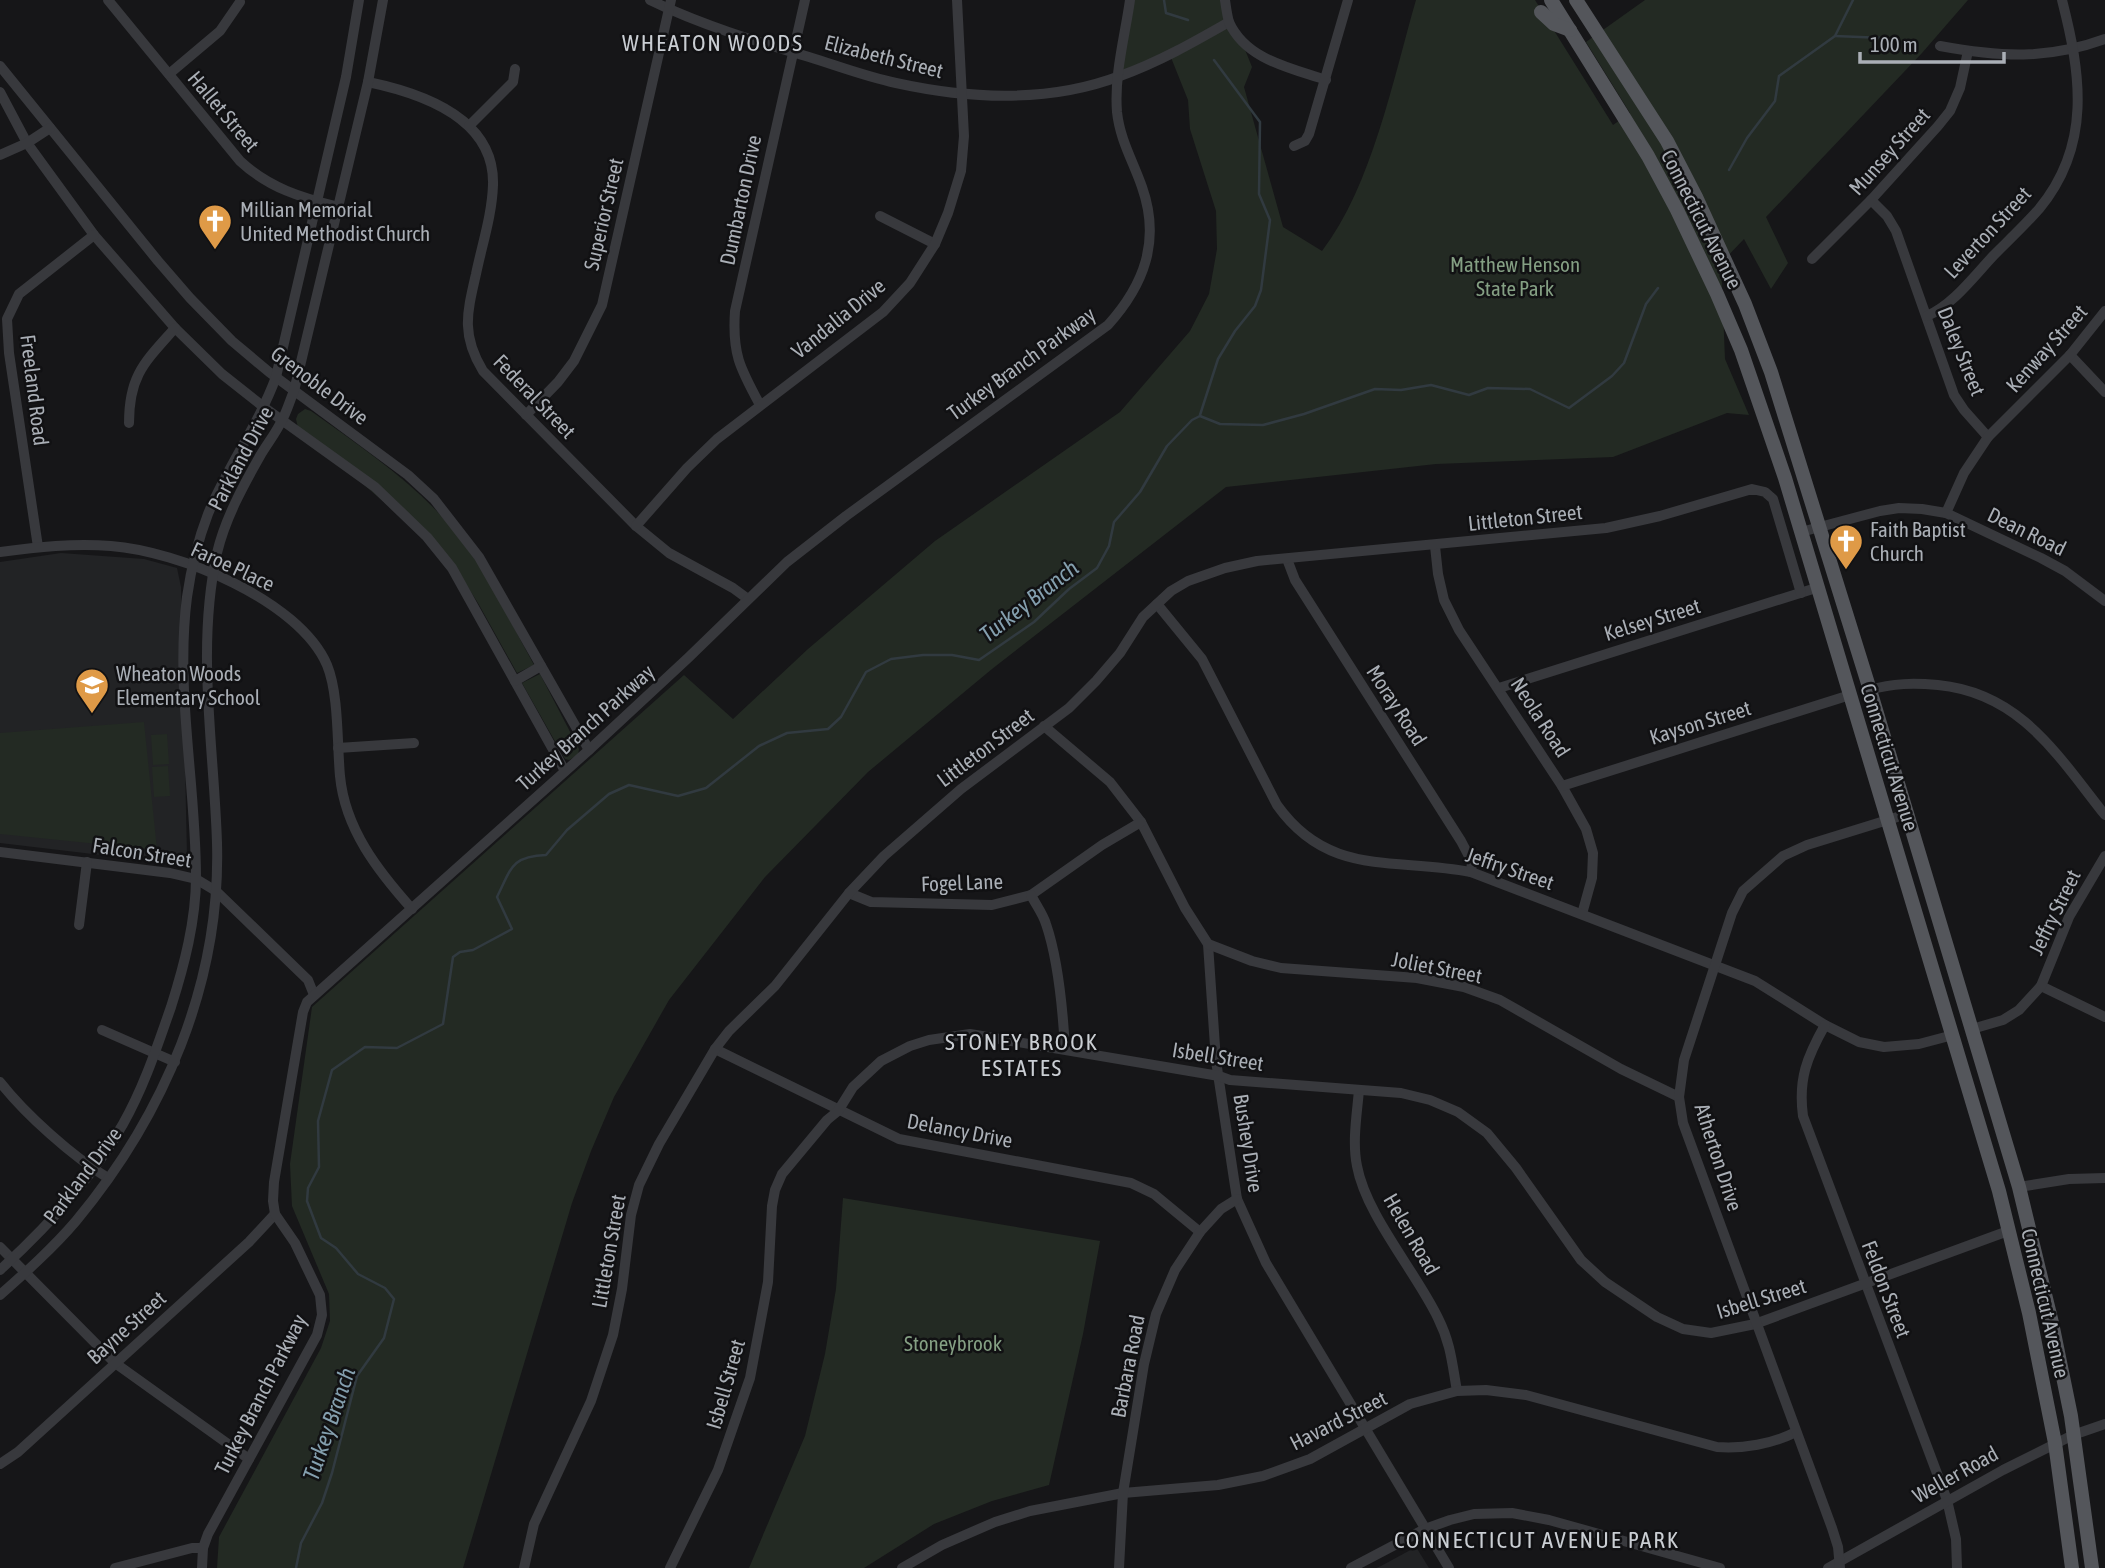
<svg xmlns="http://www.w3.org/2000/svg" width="2105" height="1568" viewBox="0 0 2105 1568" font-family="'Asap Condensed',sans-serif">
<rect width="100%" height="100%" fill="#161618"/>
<g fill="#222325">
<path d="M61,553L144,559L177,568L181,587L187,855L177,864L0,843V562Z"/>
<path d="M1416,1547L1429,1568H1376L1381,1566Z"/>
</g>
<g fill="#232a23">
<path d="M1130,0H1225L1252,67L1244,87L1283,227L1322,251C1372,186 1393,79 1416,0H1535L1613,125L1630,113L1586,42L1645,0H1968L1922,53L1766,217L1788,263L1771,289L1744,239L1721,263L1725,359L1749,415L1727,413L1613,457L1436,464L1226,487L992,669L868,772L765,877L669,1000L614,1097L591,1151L572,1203L463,1568H217L219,1537L321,1348L330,1321L329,1294L292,1206L290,1164L312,1007L684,675L733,719L808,649L935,541L1120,412L1190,331L1209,294L1217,249L1216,211L1190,129L1188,100L1170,55L1119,77Z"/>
<path d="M305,409L311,411C370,453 433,495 474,557C496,591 514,629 534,665L517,673L478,603L450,559L298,428L296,419L298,414Z"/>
<path d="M540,674L579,749L578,755L569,760L565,759L522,683Z"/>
<path d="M144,722L157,850L0,834V733Z"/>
<path d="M167,734L169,764L153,765L151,735Z"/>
<path d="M168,766L170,796L154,797L152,767Z"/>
<path d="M843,1198L1100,1241L1083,1334L1049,1485L992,1501L934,1524L864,1568H749L805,1436L825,1354L836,1289Z"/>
</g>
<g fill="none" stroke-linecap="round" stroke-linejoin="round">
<g stroke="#313a40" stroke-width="2.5">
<path d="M1164,0L1166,13L1188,20"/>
<path d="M1835,36L1884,38"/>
<path d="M1729,170L1747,138L1775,101L1779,76L1835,36L1853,0"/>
<path d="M1200,415L1218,359L1235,331L1255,306L1261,290L1270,220L1259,194L1260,122L1214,60"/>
<path d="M296,1568L301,1543L322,1503L332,1473L357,1376L384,1338L394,1299L385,1288L358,1274L336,1248L321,1238L307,1201L308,1188L319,1167L318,1121L332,1070L365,1047L397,1048L443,1024L453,957L460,952L473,950L512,929L497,897C511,869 511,856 546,855L567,830L609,794L629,785L678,796L706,788L759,746L787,733L828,729L841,717L866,672L891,659L923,655H952L979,660L1034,622L1069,589L1097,568L1109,546L1114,522L1140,492L1167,446L1192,420L1200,416L1220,424L1263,425L1304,414L1375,389L1401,390L1431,385L1469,395L1488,388L1530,389L1569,408L1612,376L1624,363L1646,304L1658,288"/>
</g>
<g stroke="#38393d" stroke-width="10">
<path d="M108,0L240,161C269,188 302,198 339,207"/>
<path d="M650,0C701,25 755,41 809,57C838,66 867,77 896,83C969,99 1049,103 1120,76C1159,62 1194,42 1229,22"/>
<path d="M1225,0C1226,7 1227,15 1229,22C1246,60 1291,68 1326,80"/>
<path d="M1940,46C2000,57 2048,60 2105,39"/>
<path d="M0,66L158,261L190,298L232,341L269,372L408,475L434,499L479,557L589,750"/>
<path d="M169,74L220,31L240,2"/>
<path d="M368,82C421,93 495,118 493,185C492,215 482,245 476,274C467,313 461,335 483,371L636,526L669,553L733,588L748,599"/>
<path d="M0,92L27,143L94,235L175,328L222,374L265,408L375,487L427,537L452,568L565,771"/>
<path d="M469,126L513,82L515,69"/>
<path d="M1294,146L1305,141L1309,134L1348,0"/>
<path d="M0,155L27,143L50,128"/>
<path d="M1871,200L1887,216L1896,231L1954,395L1964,410L1988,437"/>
<path d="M880,216L935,244"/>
<path d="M1812,259L1871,200L1938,126L1950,111L1960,88L1968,51"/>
<path d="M1927,316C1954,304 1974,276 1994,255C2009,240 2025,225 2039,209C2092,145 2081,74 2062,0"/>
<path d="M2070,355L2105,392"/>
<path d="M760,405C740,368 732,354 735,311L805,0"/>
<path d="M526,415L558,382L574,361L602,305L671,0"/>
<path d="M129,423C129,375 145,362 175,328"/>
<path d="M1946,513L1964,473L1988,437L2070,355L2105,311"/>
<path d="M636,526L687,468L717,439L883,312L910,283L935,244L948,213L961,171L964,136L957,0"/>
<path d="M1801,532L1880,511L1899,508L1922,509L1946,513L2041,558L2065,571L2105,601"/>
<path d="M1435,546L1438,574L1444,600L1459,630L1562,786L1586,829L1593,853L1592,878L1582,914"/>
<path d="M38,547L9,353L7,319L19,294L94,235"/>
<path d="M0,552C37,547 74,543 111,546C178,551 299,600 327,665C339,694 337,744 340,776C345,829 378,871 412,909"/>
<path d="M1287,559L1295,580L1461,841L1472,862L1471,872"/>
<path d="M1157,604L1202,659L1277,805C1329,878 1394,857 1471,872L1755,981L1825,1025L1859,1042L1884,1047L1919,1044L1953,1035"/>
<path d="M515,681L541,666"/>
<path d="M1499,688L1816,588"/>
<path d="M1870,690C1893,683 1914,683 1938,685C2021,693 2058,756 2105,815"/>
<path d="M1044,726L1110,782L1141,822L1185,908L1208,944L1216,1061L1237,1199L1266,1263L1449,1568"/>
<path d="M338,748L414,743"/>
<path d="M1562,786L1850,695"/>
<path d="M0,852L170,873L196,879L216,891L308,980L314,995"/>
<path d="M849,893L871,902L992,905L1031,895L1102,845L1141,822"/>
<path d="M1031,895C1036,905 1043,914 1046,924C1058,959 1063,1013 1065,1049"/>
<path d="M79,925L87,862"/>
<path d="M1208,944L1252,961L1281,968L1417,978L1464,987L1500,1000L1621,1069L1679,1097"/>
<path d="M2041,986L2105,1017"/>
<path d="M1825,1025C1807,1057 1798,1079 1803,1116L1947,1500L1956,1539L1957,1568"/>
<path d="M1972,1029L2003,1020L2019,1010L2041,986L2069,917L2105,856"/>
<path d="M102,1030L175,1062"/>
<path d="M715,1049L899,1139L1131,1183L1154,1194L1200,1232"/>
<path d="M0,1082C25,1114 73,1157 108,1178"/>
<path d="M1359,1090C1357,1114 1352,1142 1357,1166C1366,1215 1416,1272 1438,1318C1451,1344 1452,1363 1457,1391"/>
<path d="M2019,1187L2069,1179L2105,1178"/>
<path d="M0,1247L115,1363L249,1459"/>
<path d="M0,1270C46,1228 92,1179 123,1124C144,1087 157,1047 171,1007C184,966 196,921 196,877C196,784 175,690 187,597C191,569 198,540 208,514C227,467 258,426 276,377L346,77L359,0"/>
<path d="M0,1295C26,1272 53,1248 76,1221C164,1115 221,983 217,843C214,746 196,649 217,553C225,519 243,486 260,456C267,444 276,433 282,420C287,411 290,400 294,391L368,82L383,0"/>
<path d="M0,1464L18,1452L249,1242L275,1214"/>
<path d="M115,1568L192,1548H203"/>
<path d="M202,1568L203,1548L208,1534L317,1335L322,1315L320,1295L295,1243L275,1214L273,1201L274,1182L303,1012L307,1002L589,750L688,658L787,562L846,516L1108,325C1144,285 1161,241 1142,187C1133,161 1120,140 1117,112C1114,75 1125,36 1130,0"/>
<path d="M524,1568L534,1524L591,1401L613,1335L622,1289L631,1215L639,1185L659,1144L715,1049L729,1031L775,986L849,893L884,856L961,789L1069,708L1096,681L1120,653L1143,617L1171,591L1188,581L1225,568L1257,561L1606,528L1660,516L1752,489L1765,492L1773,499L1801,593"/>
<path d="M670,1568L718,1470L750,1378L768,1282L772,1206L775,1190L782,1174L827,1120L838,1111L853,1087L881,1061L910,1046L929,1040L970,1034L1219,1076L1230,1080L1401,1093L1430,1100L1458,1112L1487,1133L1516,1168L1581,1260L1605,1282L1657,1317L1683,1329L1711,1333L1755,1324L2008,1231"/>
<path d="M902,1568L942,1545L995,1522L1030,1511L1123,1493L1218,1485L1263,1476L1310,1459L1410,1404L1457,1391L1486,1390L1526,1395L1717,1447C1743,1449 1772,1444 1796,1432"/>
<path d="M1119,1568L1123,1493L1144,1364L1156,1314L1175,1270L1200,1232L1221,1209L1237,1199"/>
<path d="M1351,1568L1425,1529L1450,1520L1474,1514L1512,1513L1549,1520L1720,1568"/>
<path d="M1828,1568L2003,1470L2073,1435L2105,1424"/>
<path d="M1840,1568L1838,1547L1832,1528L1683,1123L1679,1097L1684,1060L1732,913L1743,891L1783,856L1807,845L1907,814"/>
</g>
<g stroke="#54565b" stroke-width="14">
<path d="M1551,0L1648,156L1677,210L1717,294L1741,350L1785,478L1999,1191L2029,1313L2055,1443L2072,1568"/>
<path d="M1576,0L1667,141L1696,197L1745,304L1771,372L1870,690L2019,1187L2052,1323L2071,1416L2092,1568"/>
<path d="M1541,12L1554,24L1570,30"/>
</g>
</g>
<defs>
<g id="church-pin" transform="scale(1.75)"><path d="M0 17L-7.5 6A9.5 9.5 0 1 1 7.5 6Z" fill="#df9a47" stroke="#111113"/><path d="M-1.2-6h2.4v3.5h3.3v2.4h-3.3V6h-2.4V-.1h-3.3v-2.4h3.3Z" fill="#fff"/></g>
<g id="school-pin" transform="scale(1.75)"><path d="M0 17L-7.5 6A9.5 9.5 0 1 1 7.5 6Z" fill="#df9a47" stroke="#111113"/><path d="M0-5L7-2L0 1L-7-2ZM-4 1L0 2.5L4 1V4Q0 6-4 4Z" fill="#fff"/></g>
</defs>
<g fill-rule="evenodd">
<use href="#church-pin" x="215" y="221"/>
<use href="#church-pin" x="1846" y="541"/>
<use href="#school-pin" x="92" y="685"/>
</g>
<g text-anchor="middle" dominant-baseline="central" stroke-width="5" stroke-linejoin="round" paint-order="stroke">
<g font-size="21" fill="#aaafb6" stroke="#111113">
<text transform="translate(884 56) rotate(14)">Elizabeth Street</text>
<text transform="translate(224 111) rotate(50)">Hallet Street</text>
<text transform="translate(1889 151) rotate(-48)">Munsey Street</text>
<text transform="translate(740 200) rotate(-78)">Dumbarton Drive</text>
<text transform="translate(603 214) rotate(-77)">Superior Street</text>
<text transform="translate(1702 219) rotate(63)">Connecticut Avenue</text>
<text transform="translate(1987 232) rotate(-47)">Leverton Street</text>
<text transform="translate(838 318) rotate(-39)">Vandalia Drive</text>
<text transform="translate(2046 348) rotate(-48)">Kenway Street</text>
<text transform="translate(1962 351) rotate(68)">Daley Street</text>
<text transform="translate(1021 363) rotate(-36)">Turkey Branch Parkway</text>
<text transform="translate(320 385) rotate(37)">Grenoble Drive</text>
<text transform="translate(35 390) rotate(83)">Freeland Road</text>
<text transform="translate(535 396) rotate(46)">Federal Street</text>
<text transform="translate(240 458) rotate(-62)">Parkland Drive</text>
<text transform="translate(1525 517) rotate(-6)">Littleton Street</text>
<text transform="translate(2027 531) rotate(26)">Dean Road</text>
<text transform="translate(233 566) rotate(25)">Faroe Place</text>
<text transform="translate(1652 619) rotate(-17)">Kelsey Street</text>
<text transform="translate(1397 705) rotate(57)">Moray Road</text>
<text transform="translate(1541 717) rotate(57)">Neola Road</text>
<text transform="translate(1700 722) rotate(-17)">Kayson Street</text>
<text transform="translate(585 727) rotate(-42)">Turkey Branch Parkway</text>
<text transform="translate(985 747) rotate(-37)">Littleton Street</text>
<text transform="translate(1890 757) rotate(73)">Connecticut Avenue</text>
<text transform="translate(142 852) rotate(9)">Falcon Street</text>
<text transform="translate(1510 868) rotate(19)">Jeffry Street</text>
<text transform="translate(962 882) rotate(-2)">Fogel Lane</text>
<text transform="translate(2054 912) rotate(-64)">Jeffry Street</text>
<text transform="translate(1437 967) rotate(11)">Joliet Street</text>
<text transform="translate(1218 1056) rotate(9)">Isbell Street</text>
<text transform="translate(960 1130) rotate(11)">Delancy Drive</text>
<text transform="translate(1249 1143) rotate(81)">Bushey Drive</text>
<text transform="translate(1719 1157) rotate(72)">Atherton Drive</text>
<text transform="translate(82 1175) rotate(-53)">Parkland Drive</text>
<text transform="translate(1412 1234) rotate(60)">Helen Road</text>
<text transform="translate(608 1251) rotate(-80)">Littleton Street</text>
<text transform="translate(1887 1289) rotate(69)">Feldon Street</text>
<text transform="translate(1761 1298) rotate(-17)">Isbell Street</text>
<text transform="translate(2046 1303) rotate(77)">Connecticut Avenue</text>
<text transform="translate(126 1327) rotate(-42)">Bayne Street</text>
<text transform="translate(1127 1366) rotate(-79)">Barbara Road</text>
<text transform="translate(725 1384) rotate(-74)">Isbell Street</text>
<text transform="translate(260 1394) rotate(-63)">Turkey Branch Parkway</text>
<text transform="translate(1338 1420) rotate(-27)">Havard Street</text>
<text transform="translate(1955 1474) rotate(-29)">Weller Road</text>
</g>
<g font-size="21" fill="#aaafb6" stroke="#111113" text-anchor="start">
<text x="240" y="209">Millian Memorial<tspan x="240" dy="24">United Methodist Church</tspan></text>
<text x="1870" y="529">Faith Baptist<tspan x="1870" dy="24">Church</tspan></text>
<text x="116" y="673">Wheaton Woods<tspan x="116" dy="24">Elementary School</tspan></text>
</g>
<g font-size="21" fill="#849f83" stroke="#111113">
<text x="1515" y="264">Matthew Henson<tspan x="1515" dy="24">State Park</tspan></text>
<text x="953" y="1343">Stoneybrook</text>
</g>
<g font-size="23" letter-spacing="2" fill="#caced3" stroke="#111113">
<text x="713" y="43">WHEATON WOODS</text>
<text x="1022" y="1042">STONEY BROOK<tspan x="1022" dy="26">ESTATES</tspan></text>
<text x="1537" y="1540">CONNECTICUT AVENUE PARK</text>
</g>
<g font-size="23" font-style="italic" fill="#849fae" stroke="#111113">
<text transform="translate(1029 601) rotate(-38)">Turkey Branch</text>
<text transform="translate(329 1424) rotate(-71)">Turkey Branch</text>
</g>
</g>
<path d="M1860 52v10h144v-10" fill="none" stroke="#aaafb6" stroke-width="3.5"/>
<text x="1870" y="52" font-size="21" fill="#aaafb6" stroke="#111113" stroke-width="5" paint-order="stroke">100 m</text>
</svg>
